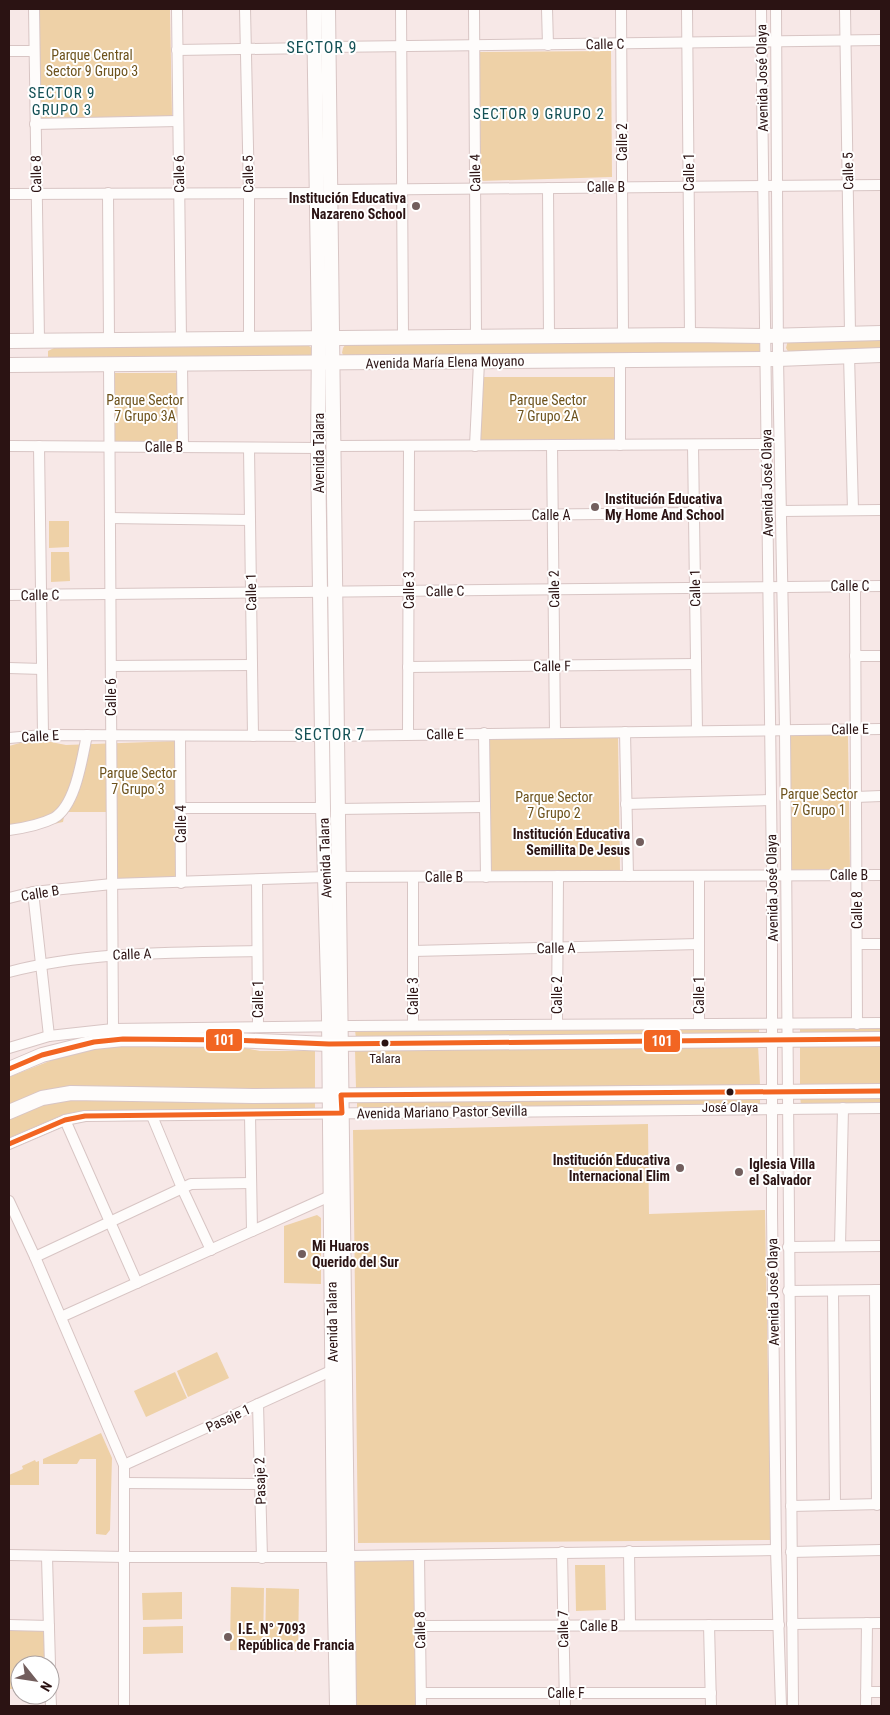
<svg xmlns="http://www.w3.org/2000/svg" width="890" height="1715" viewBox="0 0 890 1715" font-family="'Roboto Condensed',sans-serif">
<rect width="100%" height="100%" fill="#f7e8e7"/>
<g fill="#eed1a7">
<path d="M36,9H170L172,116L38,118Z"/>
<path d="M611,51L612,177L480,181V52Z"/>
<path d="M881,339V352L789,353L786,348L788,340Z"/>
<path d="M759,340L763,343L762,351L758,354L345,357L342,353L343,348L345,345Z"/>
<path d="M258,345L309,346L313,349V356L51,361L48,358V351L54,348Z"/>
<path d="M113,373H178V443L113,444Z"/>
<rect x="481" y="377" width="135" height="63"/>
<path d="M49,521H69V547L49,548Z"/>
<path d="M51,552H69L70,581L51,582Z"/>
<path d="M848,733L850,869L790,870L788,735Z"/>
<path d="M618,738L620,871L489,873V739Z"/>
<path d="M27,741L51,742L66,745L177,741V877L115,879L114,812H65L63,822L9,833V746Z"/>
<path d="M800,1026H881V1033L800,1034Z"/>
<path d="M759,1027V1035L356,1039L355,1030Z"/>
<path d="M229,1045L260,1051H315V1089L83,1088L9,1107V1077L70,1053L112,1047Z"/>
<path d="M758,1045L760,1085L356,1088L355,1050Z"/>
<path d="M881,1045V1084L800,1085V1046Z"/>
<path d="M881,1094V1105L801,1106L800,1095Z"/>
<path d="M760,1096V1106L357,1110V1099Z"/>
<path d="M75,1099L315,1100V1110L94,1112L9,1139V1116L43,1105Z"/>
<path d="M648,1124L649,1214L765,1210L771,1540L358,1543L353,1130Z"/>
<path d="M317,1215L321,1218V1284L284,1283V1226Z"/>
<path d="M217,1352L229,1378L188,1397L177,1371Z"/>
<path d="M175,1372L187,1398L146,1417L134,1391Z"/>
<path d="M101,1433L112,1458L110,1530L106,1535L96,1534V1459H80L77,1464H43V1459Z"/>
<path d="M35,1460L36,1462L39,1461V1485H9V1475L23,1469L22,1466Z"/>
<path d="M415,1560L416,1706H354L353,1561Z"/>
<path d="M575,1565H605L606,1610L576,1611Z"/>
<path d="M231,1587L264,1588L263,1651L230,1650Z"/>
<path d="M266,1588L299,1589L298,1651H265Z"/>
<path d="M182,1592V1619L143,1620L142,1593Z"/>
<path d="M183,1626V1653L143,1654V1627Z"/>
<path d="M47,1627V1665H20V1689H9V1628Z"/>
</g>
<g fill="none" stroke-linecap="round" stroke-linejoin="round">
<g stroke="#d8c5c4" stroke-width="12">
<g id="street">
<path d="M34,9L39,340"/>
<path d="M177,9L181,340"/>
<path d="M245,9L249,193V339"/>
<path d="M401,9L403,338"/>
<path d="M474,9L476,337"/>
<path d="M547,9L548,45"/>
<path d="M621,9L623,336"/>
<path d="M687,9L690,335"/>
<path d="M761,9L772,875V1212L776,1550L781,1706"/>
<path d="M776,9L778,359L785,730L793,1706"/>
<path d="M845,9L850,333"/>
<path d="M329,47L881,40"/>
<path d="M177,50L314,48"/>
<path d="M9,51H34"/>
<path d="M35,124L178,121"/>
<path d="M548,188L549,336"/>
<path d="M330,190L881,185"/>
<path d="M108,193L109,340"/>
<path d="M9,194L317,193"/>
<path d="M849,355L853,510"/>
<path d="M109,364L113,1029"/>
<path d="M182,364L183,447"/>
<path d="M552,445L555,732"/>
<path d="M620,445V360"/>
<path d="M693,445L697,731"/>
<path d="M9,446L318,448"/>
<path d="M39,446L43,735"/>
<path d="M333,446L766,444"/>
<path d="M475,446L479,362"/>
<path d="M249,448L253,736"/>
<path d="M782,511L881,510"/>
<path d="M409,516L694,513"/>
<path d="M110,518L250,520"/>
<path d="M855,586L857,1024"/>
<path d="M9,595L881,586"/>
<path d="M855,656H881"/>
<path d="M111,666L252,665"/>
<path d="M408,667L696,664"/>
<path d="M9,668L42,669"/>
<path d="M625,732L628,876"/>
<path d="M484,733L486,877"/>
<path d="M408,734L409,446"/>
<path d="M180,736L181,883"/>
<path d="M9,738L43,735L323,736L881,729"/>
<path d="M856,797L881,796"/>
<path d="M626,804L770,800"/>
<path d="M180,808H323"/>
<path d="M338,809L485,807"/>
<path d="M9,830C24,828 40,825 54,818C76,805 82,758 87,735"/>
<path d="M699,876V1024"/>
<path d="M413,877V1025"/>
<path d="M257,880L258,1027"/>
<path d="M33,892L49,1036"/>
<path d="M9,898L33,892L112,884L326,877L881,875"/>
<path d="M857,944H881"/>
<path d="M413,951L699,944"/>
<path d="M9,972C90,951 174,953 257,951"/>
<path d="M557,1024L558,876"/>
<path d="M9,1048L49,1036L113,1029L351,1026L881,1023"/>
<path d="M250,1115L252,1231"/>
<path d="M152,1116L182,1188L211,1250"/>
<path d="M65,1120L137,1283"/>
<path d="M9,1144L65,1120L85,1116L881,1108"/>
<path d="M9,1201L35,1257L124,1465V1706"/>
<path d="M840,1246L843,1108"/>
<path d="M788,1247L881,1246"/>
<path d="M35,1257L191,1184L251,1183"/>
<path d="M875,1290L877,1505"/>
<path d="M788,1291L880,1290"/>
<path d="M833,1291L835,1505"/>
<path d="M61,1317L330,1196"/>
<path d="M258,1404L262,1558"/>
<path d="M124,1465L333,1370"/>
<path d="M124,1483L260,1484"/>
<path d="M791,1506L881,1504"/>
<path d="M629,1551L630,1625"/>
<path d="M562,1552L565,1706"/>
<path d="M791,1552L881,1550"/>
<path d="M9,1555L125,1557H334"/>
<path d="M419,1555L421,1706"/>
<path d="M347,1556L776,1550"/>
<path d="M47,1557L50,1665"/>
<path d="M792,1624L881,1623"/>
<path d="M9,1625L49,1626"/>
<path d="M709,1625L711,1706"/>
<path d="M420,1626L779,1625"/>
<path d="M50,1682L51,1706"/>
<path d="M866,1692H881"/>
<path d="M421,1693H711"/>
<path d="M866,1706L867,1623"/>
</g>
</g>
<g stroke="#d8c5c4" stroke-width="16">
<g id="secondary">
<path d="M314,9L319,338L318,448L323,808L329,1016L334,1557L337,1706"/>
<path d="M328,9L349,1706"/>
<path d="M9,341L690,335L765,336L881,333"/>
<path d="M9,365L778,359L881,355"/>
<path d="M9,1069L42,1055L94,1042L123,1039L233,1040L329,1044L881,1039"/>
<path d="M9,1112L42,1098L71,1093L253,1096L881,1091"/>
</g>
</g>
<use href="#street" stroke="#fefcfb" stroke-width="10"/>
<use href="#secondary" stroke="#fefcfb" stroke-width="14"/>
<g stroke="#fff" stroke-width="9">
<g id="bus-1">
<path d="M9,1069L42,1055L94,1042L123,1039L233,1040L329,1044L881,1039"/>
<path d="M9,1144L65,1120L85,1116L342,1113L341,1095L881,1091"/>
</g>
</g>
<use href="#bus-1" stroke="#f26522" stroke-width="5"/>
</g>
<g fill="#725e5d" stroke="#fff" stroke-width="2">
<circle cx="416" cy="206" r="5"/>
<circle cx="595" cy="507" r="5"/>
<circle cx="640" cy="842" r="5"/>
<circle cx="680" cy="1168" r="5"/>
<circle cx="739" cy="1172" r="5"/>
<circle cx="302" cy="1254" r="5"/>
<circle cx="228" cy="1637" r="5"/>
</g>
<g fill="#2b1313" stroke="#fff" stroke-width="2">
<circle cx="385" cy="1043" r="4.5"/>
<circle cx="730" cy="1092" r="4.5"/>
</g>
<g text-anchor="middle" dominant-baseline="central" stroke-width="4" stroke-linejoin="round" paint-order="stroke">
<g font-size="13" fill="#2b1313" stroke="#fff">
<text x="385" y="1058">Talara</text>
<text x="730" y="1107">José Olaya</text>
</g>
<g font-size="14" fill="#2b1313" stroke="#fff">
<text transform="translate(605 44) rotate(-1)">Calle C</text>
<text transform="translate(762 78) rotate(-91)">Avenida José Olaya</text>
<text transform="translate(622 142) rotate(-90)">Calle 2</text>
<text transform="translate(848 171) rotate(-91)">Calle 5</text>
<text transform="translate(689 172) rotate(-90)">Calle 1</text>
<text transform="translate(475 173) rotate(-91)">Calle 4</text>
<text transform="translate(36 174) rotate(-91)">Calle 8</text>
<text transform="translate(179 174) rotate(-91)">Calle 6</text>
<text transform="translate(248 174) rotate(-91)">Calle 5</text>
<text x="606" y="187">Calle B</text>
<text transform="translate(445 362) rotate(-1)">Avenida María Elena Moyano</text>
<text x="164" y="447">Calle B</text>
<text transform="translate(319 453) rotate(-90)">Avenida Talara</text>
<text transform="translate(767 483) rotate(-91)">Avenida José Olaya</text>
<text x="551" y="515">Calle A</text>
<text x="850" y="586">Calle C</text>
<text transform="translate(695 588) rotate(-91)">Calle 1</text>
<text transform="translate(554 589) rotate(-91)">Calle 2</text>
<text transform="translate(409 590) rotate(-90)">Calle 3</text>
<text transform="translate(445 591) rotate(-1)">Calle C</text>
<text transform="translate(251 592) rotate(-91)">Calle 1</text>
<text transform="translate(40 595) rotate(-1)">Calle C</text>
<text transform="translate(552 666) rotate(-1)">Calle F</text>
<text transform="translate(111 697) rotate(-90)">Calle 6</text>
<text transform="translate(850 729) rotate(-1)">Calle E</text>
<text transform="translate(445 734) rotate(-1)">Calle E</text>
<text transform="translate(40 736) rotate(-3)">Calle E</text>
<text transform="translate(181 824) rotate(-90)">Calle 4</text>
<text transform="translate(325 858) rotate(-92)">Avenida Talara</text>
<text x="849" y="875">Calle B</text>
<text x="444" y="877">Calle B</text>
<text transform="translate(772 888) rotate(-91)">Avenida José Olaya</text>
<text transform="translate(40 893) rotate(-9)">Calle B</text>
<text transform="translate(857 910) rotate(-90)">Calle 8</text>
<text transform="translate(556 948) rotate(-1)">Calle A</text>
<text transform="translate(132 954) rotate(-2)">Calle A</text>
<text transform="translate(557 995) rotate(-90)">Calle 2</text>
<text transform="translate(699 995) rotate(-90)">Calle 1</text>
<text transform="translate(413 996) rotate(-90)">Calle 3</text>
<text transform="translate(258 999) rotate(-90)">Calle 1</text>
<text transform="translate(442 1112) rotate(-1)">Avenida Mariano Pastor Sevilla</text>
<text transform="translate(773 1292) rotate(-91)">Avenida José Olaya</text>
<text transform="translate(332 1322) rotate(-91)">Avenida Talara</text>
<text transform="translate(228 1418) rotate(-25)">Pasaje 1</text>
<text transform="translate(260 1481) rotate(-92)">Pasaje 2</text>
<text x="599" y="1626">Calle B</text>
<text transform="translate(563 1629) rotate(-91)">Calle 7</text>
<text transform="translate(420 1630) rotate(-91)">Calle 8</text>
<text x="566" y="1693">Calle F</text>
</g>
<g font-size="14" fill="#6d521c" stroke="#fff">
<text x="92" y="55">Parque Central<tspan x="92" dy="16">Sector 9 Grupo 3</tspan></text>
<text x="145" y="400">Parque Sector<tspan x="145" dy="16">7 Grupo 3A</tspan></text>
<text x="548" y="400">Parque Sector<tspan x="548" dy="16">7 Grupo 2A</tspan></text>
<text x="138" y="773">Parque Sector<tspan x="138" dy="16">7 Grupo 3</tspan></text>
<text x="819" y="794">Parque Sector<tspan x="819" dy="16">7 Grupo 1</tspan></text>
<text x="554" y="797">Parque Sector<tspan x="554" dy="16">7 Grupo 2</tspan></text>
</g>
<g font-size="14" font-weight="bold" fill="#2b1313" stroke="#fff" text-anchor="start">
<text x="406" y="198" text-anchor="end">Institución Educativa<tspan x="406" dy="16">Nazareno School</tspan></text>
<text x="605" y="499">Institución Educativa<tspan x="605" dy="16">My Home And School</tspan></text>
<text x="630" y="834" text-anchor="end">Institución Educativa<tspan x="630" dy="16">Semillita De Jesus</tspan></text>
<text x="670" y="1160" text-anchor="end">Institución Educativa<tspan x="670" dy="16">Internacional Elim</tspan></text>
<text x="749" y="1164">Iglesia Villa<tspan x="749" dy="16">el Salvador</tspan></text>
<text x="312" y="1246">Mi Huaros<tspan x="312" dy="16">Querido del Sur</tspan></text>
<text x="238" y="1629">I.E. N° 7093<tspan x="238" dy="16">República de Francia</tspan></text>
</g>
<g font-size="15" letter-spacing="1" fill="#135055" stroke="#fff">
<text x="62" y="93">SECTOR 9<tspan x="62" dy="17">GRUPO 3</tspan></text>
<text x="539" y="114">SECTOR 9 GRUPO 2</text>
</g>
<g font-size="16" letter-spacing="1" fill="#135055" stroke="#fff">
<text x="322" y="47">SECTOR 9</text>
<text x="330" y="734">SECTOR 7</text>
</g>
</g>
<g stroke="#fff" stroke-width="2">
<rect x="205" y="1028" width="38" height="24" rx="5" fill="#f26522"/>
<rect x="643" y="1029" width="38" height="24" rx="5" fill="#f26522"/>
</g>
<g font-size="14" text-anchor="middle" font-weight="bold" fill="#fff">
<text x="224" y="1045">101</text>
<text x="662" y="1046">101</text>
</g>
<rect width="890" height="1715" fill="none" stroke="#2b1313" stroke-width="20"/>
<g transform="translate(35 1680) rotate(120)"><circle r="24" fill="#ffffff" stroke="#aaa1a1"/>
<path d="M0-4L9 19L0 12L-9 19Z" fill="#725e5d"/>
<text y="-8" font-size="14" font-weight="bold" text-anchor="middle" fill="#2b1313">N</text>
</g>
</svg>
